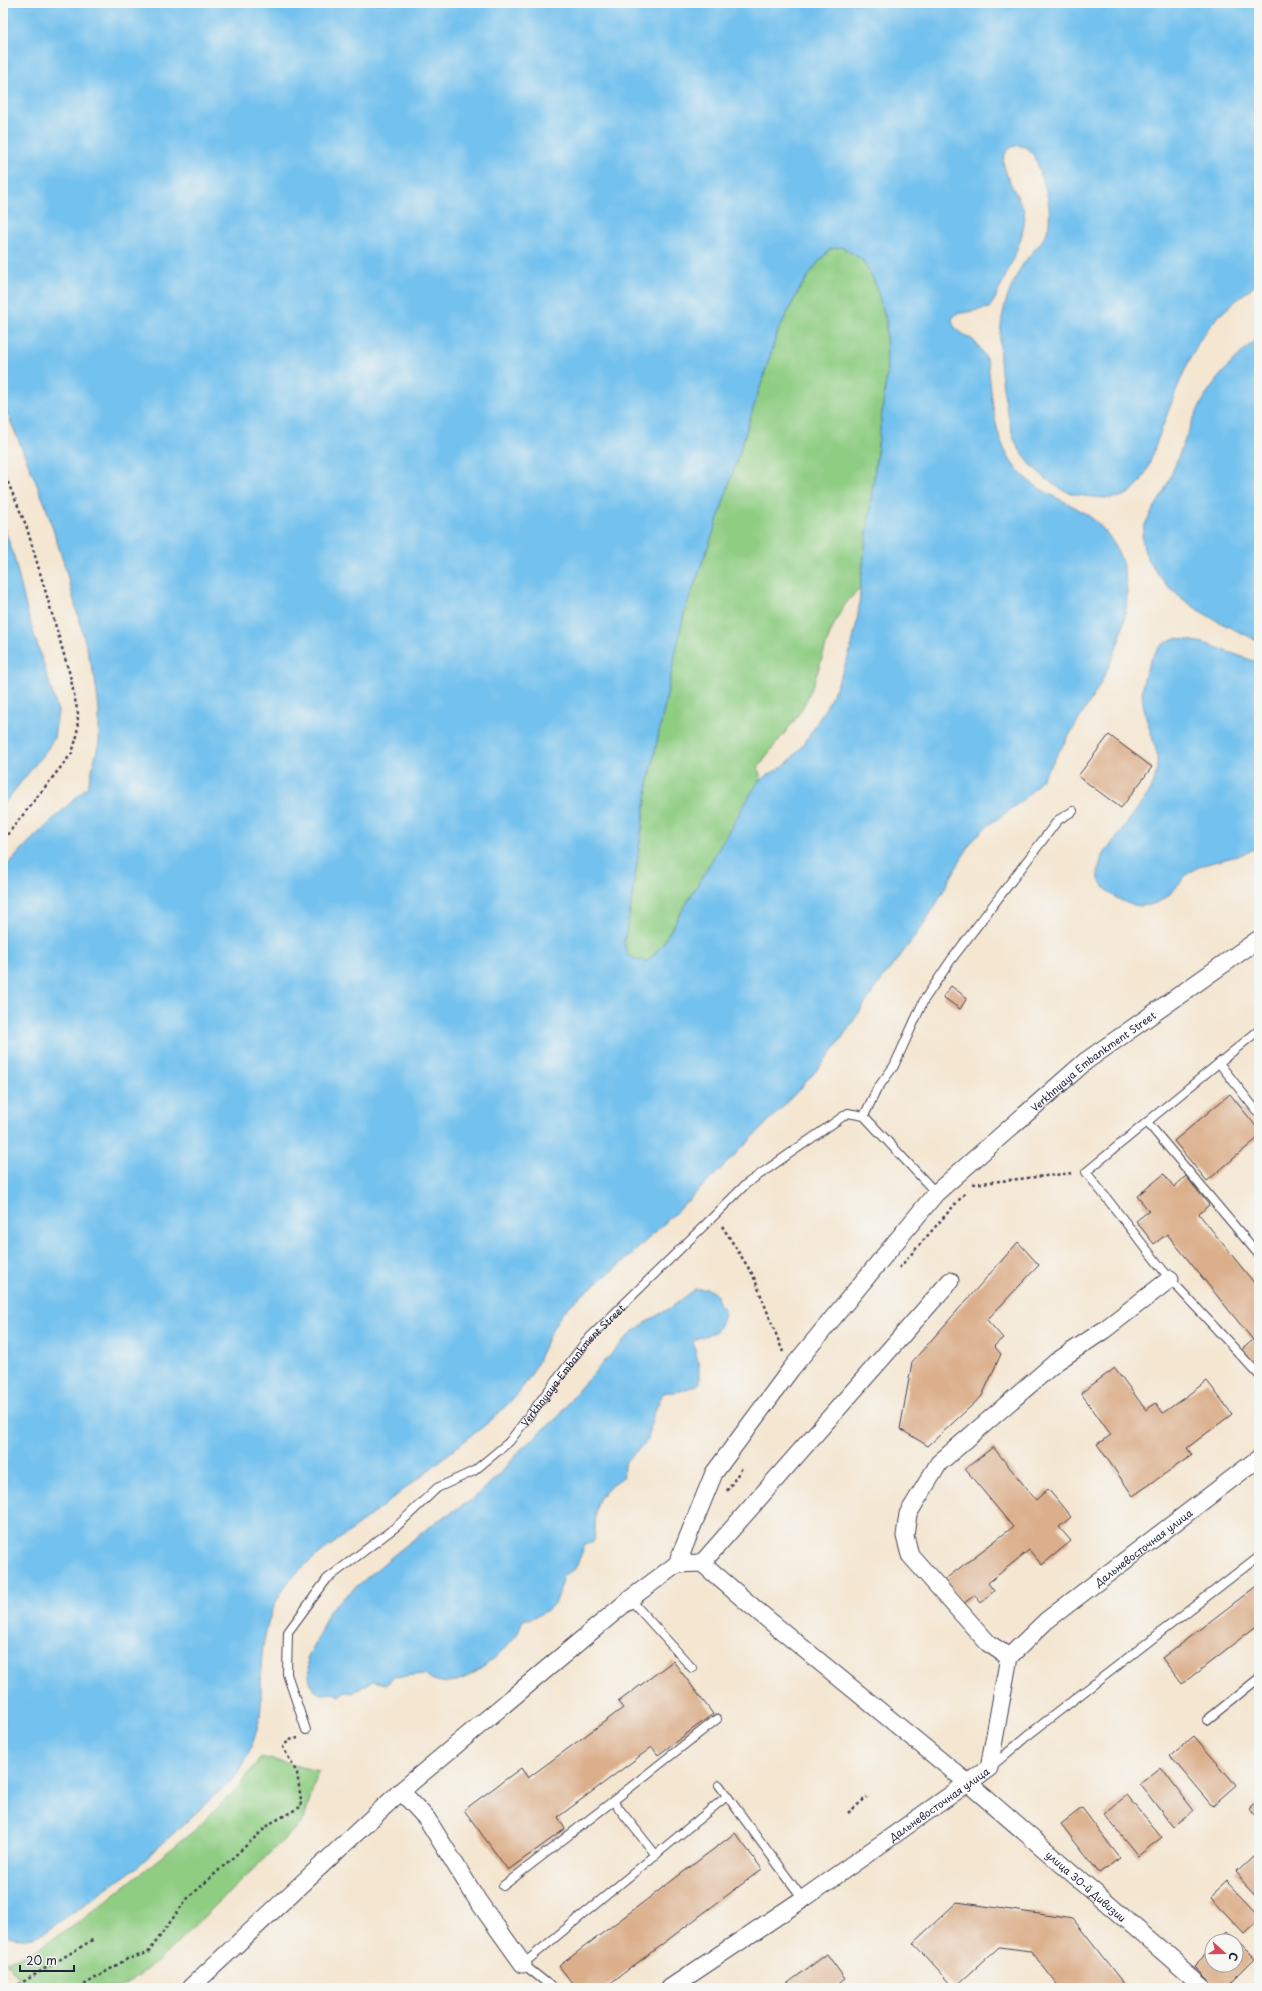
<svg xmlns="http://www.w3.org/2000/svg" width="1262" height="1991" viewBox="0 0 1262 1991" font-family="'Playpen Sans',sans-serif">
<rect width="100%" height="100%" fill="#f6f6f2"/>
<filter id="ink" filterUnits="userSpaceOnUse"><feTurbulence type="fractalNoise" baseFrequency=".025" numOctaves="2"/><feDisplacementMap in="SourceGraphic" scale="8" xChannelSelector="R" yChannelSelector="G"/><feConvolveMatrix kernelMatrix="1 2 1 2 8 2 1 2 1" color-interpolation-filters="sRGB"/></filter>
<filter id="wash" filterUnits="userSpaceOnUse"><feTurbulence type="fractalNoise" baseFrequency=".012" numOctaves="4" result="noise"/><feDisplacementMap in="SourceGraphic" scale="16" xChannelSelector="R" yChannelSelector="G"/><feGaussianBlur stdDeviation="0.9" result="paint"/><feColorMatrix in="noise" values="0 0 0 0 0 0 0 0 0 0 0 0 0 0 0 0 0 1.4 0 .05"/><feComposite in="paint" operator="in"/></filter>
<g filter="url(#wash)">
<rect width="100%" height="100%" fill="#f4e6d1"/>
<g fill="#8fcd83" stroke="#58785f">
<path d="M842,247L862,260L874,280L886,320L887,373L860,589C856,593 851,597 847,602C826,629 822,670 806,701C794,726 773,744 758,768L761,779L662,945L648,961L636,960L627,954L624,942L631,905L648,785L684,613L716,525L778,331L799,290L816,265L830,249Z"/>
<path d="M261,1757L318,1771L304,1820L157,1962L121,1988H27L6,1962L34,1951L78,1923L195,1830L240,1785Z"/>
</g>
<g fill="#73c1ee" stroke="#4a7294" fill-rule="evenodd">
<path d="M3,3H1259V281C1239,299 1213,317 1200,340C1184,367 1169,409 1158,439C1151,458 1147,480 1129,493C1118,500 1106,498 1094,497C1080,496 1065,493 1053,484C1039,474 1025,460 1017,445C1011,434 1010,422 1007,410C999,369 994,328 1011,288C1015,280 1018,272 1023,264C1031,252 1045,242 1048,228C1053,206 1044,183 1037,163C1032,147 1016,138 1005,154C997,167 1020,197 1024,211C1029,232 1004,278 995,299L989,308L956,314L952,319C952,331 966,334 974,341C980,347 984,355 988,363C992,397 993,439 1015,467C1046,506 1093,498 1118,552C1124,566 1127,581 1127,596C1125,649 1095,694 1068,737C1057,755 1046,774 1033,790C1015,810 987,821 971,843C954,868 942,897 925,922C910,945 892,965 876,988C857,1014 840,1044 818,1069C759,1134 695,1194 631,1255C609,1275 582,1292 562,1314C548,1331 544,1352 533,1371C526,1384 516,1396 505,1407C491,1422 473,1434 457,1447C422,1476 386,1504 349,1532C328,1548 303,1563 287,1584C269,1608 262,1641 261,1670C261,1686 262,1701 260,1716C256,1737 249,1756 237,1775L136,1868L42,1934C28,1940 17,1939 3,1934V870L27,844L88,786L99,742V709L95,679L65,567L45,504L3,403ZM842,247L862,260L874,280L886,320L887,373L860,589C859,636 843,678 820,718C811,733 802,748 790,760C781,771 765,773 756,785L662,945L648,961L636,960L627,954L624,942L631,905L648,785L684,613L716,525L778,331L799,290L816,265L830,249Z"/>
<path d="M1259,336V641C1217,622 1164,598 1145,552C1143,546 1141,537 1143,531C1147,516 1158,504 1164,491C1180,458 1188,423 1208,392C1221,371 1242,353 1259,336Z"/>
<path d="M3,524L14,557L28,615L58,711L54,738L48,748L3,805Z"/>
<path d="M1177,638L1204,643L1259,663V846C1243,858 1217,859 1199,867C1182,873 1176,894 1160,901C1152,905 1143,907 1134,905C1121,903 1100,889 1098,875C1098,869 1100,863 1102,857L1151,790C1155,779 1158,769 1157,757C1157,750 1154,743 1152,737C1143,707 1136,691 1151,660C1157,648 1164,641 1177,638Z"/>
<path d="M695,1289H708L717,1295L718,1303L725,1310C723,1318 721,1328 713,1333C705,1338 703,1333 693,1342L699,1365V1384L681,1391L663,1393L653,1415L648,1440L626,1461L622,1478C589,1499 598,1507 594,1541L585,1545L575,1569L563,1575C561,1582 560,1593 557,1599C551,1611 535,1618 523,1620C521,1625 520,1630 517,1634C501,1656 452,1701 425,1674L393,1677L387,1684L373,1681L352,1693L345,1691L340,1696C338,1695 334,1693 331,1693C328,1693 325,1695 322,1694C306,1691 310,1670 307,1658L315,1644L330,1609L395,1554L437,1521L472,1500L501,1473L521,1449L558,1417L578,1390L631,1333L651,1319L672,1307Z"/>
</g>
<g id="blocks">
<g fill="#dbaf8b">
<path d="M1109,735L1152,767L1121,808L1078,776Z"/>
<path d="M951,986L967,998L960,1009L943,997Z"/>
<path d="M1230,1094L1259,1130V1137L1207,1181L1174,1141Z"/>
<path d="M1164,1174L1174,1187L1186,1176L1209,1205L1199,1214L1259,1289V1375L1240,1351L1253,1340L1167,1234L1154,1244L1136,1221L1149,1211L1137,1196Z"/>
<path d="M1018,1242L1039,1265L987,1320L1003,1338L994,1346L1001,1354L982,1396L928,1446L900,1429L912,1362Z"/>
<path d="M1115,1368L1146,1410L1156,1403L1163,1413L1207,1381L1232,1414L1187,1448L1192,1455L1133,1496L1097,1444L1111,1435L1081,1393Z"/>
<path d="M993,1447L1036,1500L1048,1489L1071,1517L1059,1527L1071,1541L1042,1565L1029,1550L988,1583L994,1591L981,1603L975,1595L963,1604L944,1580L1013,1527L965,1469Z"/>
<path d="M1259,1584V1624L1182,1684L1162,1658Z"/>
<path d="M673,1661L713,1714L658,1755L652,1747L558,1817L565,1829L508,1870L464,1810L521,1768L528,1778L623,1708L618,1702Z"/>
<path d="M1194,1736L1236,1785L1212,1806L1170,1756Z"/>
<path d="M1161,1767L1194,1811L1173,1827L1140,1784Z"/>
<path d="M1127,1795L1162,1837L1138,1856L1104,1814Z"/>
<path d="M1259,1802V1820L1250,1810Z"/>
<path d="M1082,1808L1120,1858L1099,1873L1061,1824Z"/>
<path d="M735,1833L762,1869L604,1988H576L559,1966Z"/>
<path d="M1253,1855L1259,1862V1898L1235,1872Z"/>
<path d="M1227,1881L1259,1915V1919L1244,1933L1210,1897Z"/>
<path d="M957,1902L1073,1919L1127,1988H1060L1031,1951L999,1947L954,1988L913,1943Z"/>
<path d="M1228,1932L1254,1958L1224,1988H1218L1195,1965L1212,1948V1965H1236V1941H1219Z"/>
<path d="M827,1954L845,1979L833,1988H781Z"/>
</g>
</g>
</g>
<g filter="url(#ink)">
<use href="#blocks" fill-opacity="0" stroke="#423f52" stroke-width="1"/>
<g fill="none" stroke-linecap="round" stroke-linejoin="round">
<g stroke="#423f52" stroke-width="10">
<g id="service">
<path d="M1259,1030L1086,1172L1170,1279L1259,1375"/>
<path d="M1219,1063L1259,1114"/>
<path d="M864,1116L877,1089L894,1066L924,1000L951,960L1039,845L1058,820L1073,811"/>
<path d="M1147,1122L1259,1255"/>
<path d="M630,1599L692,1668"/>
<path d="M1207,1720L1259,1678"/>
<path id="s1" d="M306,1730L287,1674L288,1632L327,1579L397,1526L437,1488L474,1471L509,1442L587,1340L715,1215L746,1184L848,1113L864,1116L936,1193"/>
<path d="M991,1767L1027,1736L1259,1556"/>
<path d="M719,1785L803,1899"/>
<path d="M613,1801L717,1719"/>
<path d="M503,1886L613,1801L656,1855"/>
<path d="M553,1988L523,1964L727,1796"/>
</g>
</g>
<g stroke="#423f52" stroke-width="19">
<g id="minor">
<path d="M702,1563L950,1281"/>
<path id="s2" d="M677,1564L702,1563L754,1608L968,1783L1205,1988"/>
<path d="M1009,1657L988,1643L910,1555L905,1536L908,1514L939,1463L1056,1362L1104,1330L1170,1279"/>
<path d="M401,1791L427,1819L478,1901L523,1964"/>
<path id="s3" d="M190,1988L401,1791L630,1599L677,1564L714,1473L791,1369L936,1193L1086,1061L1259,939"/>
<path id="s4" d="M670,1988L803,1899L989,1768L1009,1657L1046,1621L1259,1458"/>
</g>
</g>
<g stroke="#423f52" stroke-width="2.5" stroke-dasharray="3 3" stroke-linecap="butt">
<path d="M3,471L26,525L70,675L78,714L77,736L72,753L3,840"/>
<path d="M973,1184L1073,1173"/>
<path d="M722,1226L753,1275L783,1352"/>
<path d="M899,1268L966,1192"/>
<path d="M727,1491L742,1468"/>
<path d="M848,1813L867,1797"/>
<path d="M13,1988L94,1939"/>
<path d="M79,1988L127,1959L148,1953L186,1900L271,1823L302,1806L297,1773L283,1747L289,1740L298,1738"/>
</g>
<use href="#service" stroke="#fff" stroke-width="8"/>
<use href="#minor" stroke="#fff" stroke-width="17"/>
</g>
</g>
<g text-anchor="middle" dominant-baseline="central" stroke-width="3" stroke-linejoin="round" paint-order="stroke">
<g font-size="10" fill="#22223b" stroke="#f6f6f2">
<text stroke="none"><textPath href="#s3" startOffset="1307">Verkhnyaya Embankment Street</textPath></text>
<text stroke="none"><textPath href="#s1" startOffset="496">Verkhnyaya Embankment Street</textPath></text>
<text stroke="none"><textPath href="#s4" startOffset="674">Дальневосточная улица</textPath></text>
<text stroke="none"><textPath href="#s4" startOffset="326">Дальневосточная улица</textPath></text>
<text stroke="none"><textPath href="#s2" startOffset="527">улица 30-й Дивизии</textPath></text>
</g>
</g>
<rect width="1262" height="1991" fill="none" stroke="#f6f6f2" stroke-width="16"/>
<g transform="translate(1224 1953) rotate(111)"><circle r="19" fill="#f6f6f2" stroke="#a1a1a9"/>
<path d="M0-3L7 15L0 10L-7 15Z" fill="#d1495b"/>
<text y="-6" font-size="11" font-weight="bold" text-anchor="middle" fill="#22223b">С</text>
</g>
<path d="M20 1965v6h54v-6" fill="none" stroke="#22223b" stroke-width="2"/>
<text x="26" y="1965" font-size="12" fill="#22223b" stroke="#f6f6f2" stroke-width="3" paint-order="stroke">20 m</text>
</svg>
